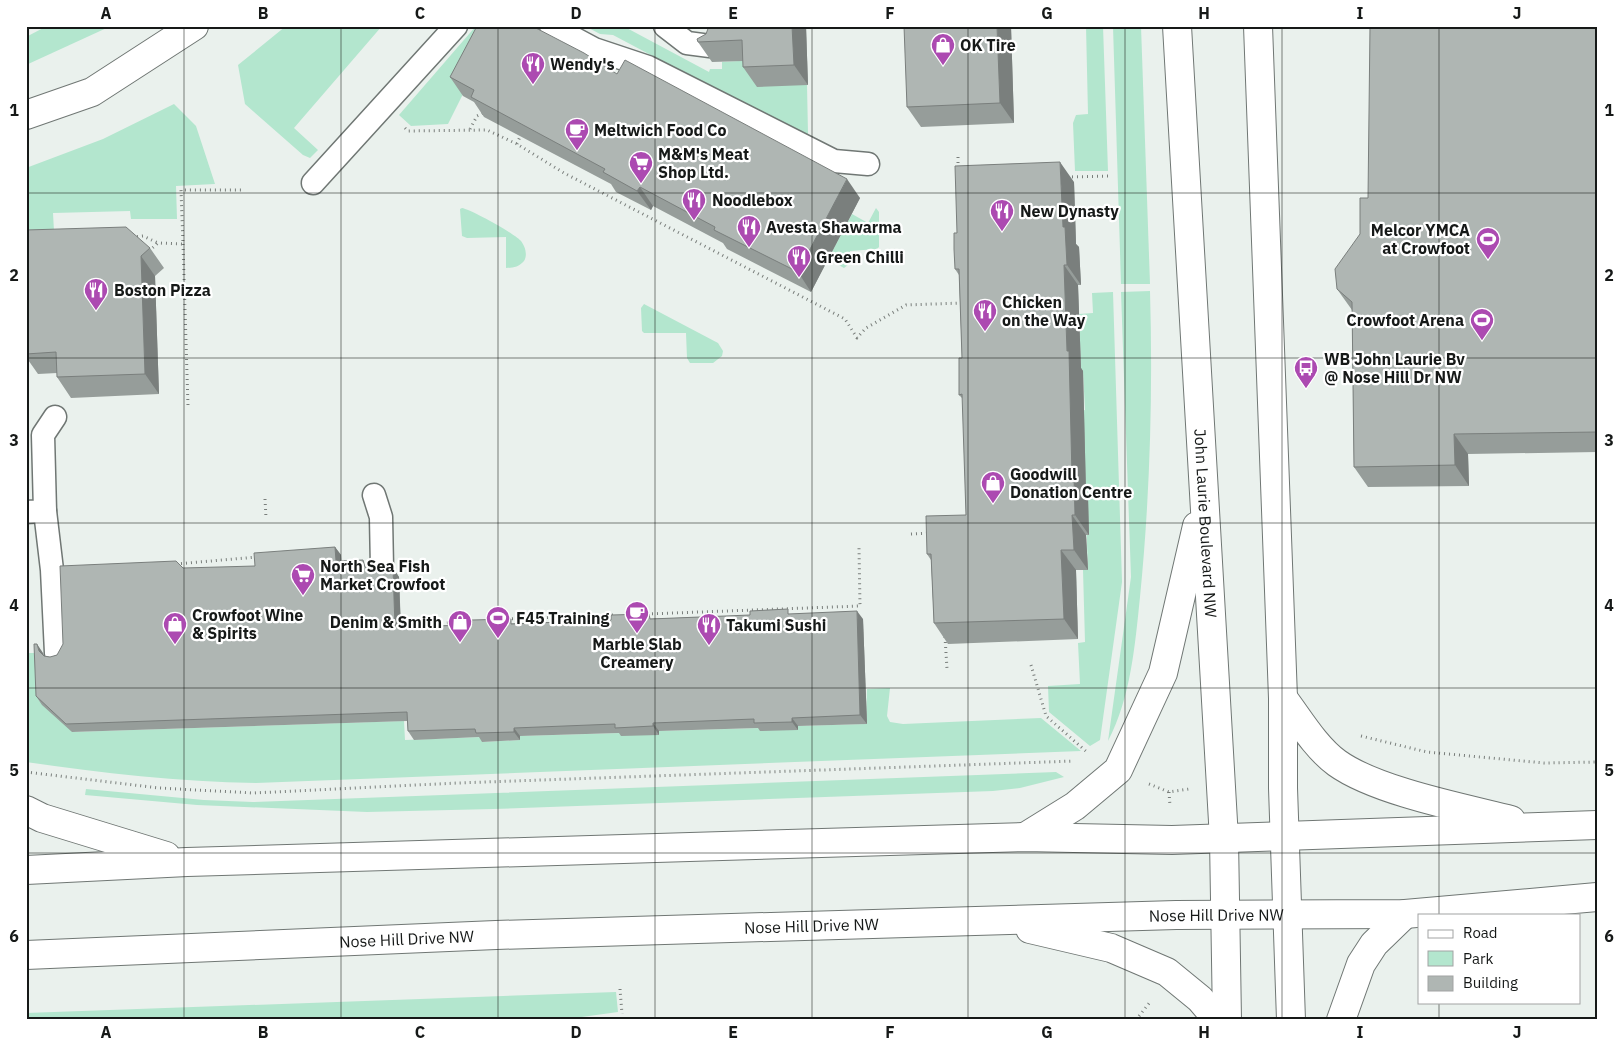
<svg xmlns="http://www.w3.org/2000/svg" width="1623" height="1046" viewBox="0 0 1623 1046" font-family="'IBM Plex Sans',sans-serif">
<rect width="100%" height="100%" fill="#eaf1ed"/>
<g fill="#b3e6ce">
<path d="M47,26H111L26,65V37Z"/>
<path d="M286,26H382L294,128L318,150L310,158L303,155L245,104L238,65Z"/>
<path d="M476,26H497L448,124L411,126L399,115Z"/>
<path d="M585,26H623L709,72L710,69H722V62L756,60L807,85L808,134L794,131L613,35L600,34Z"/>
<path d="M1086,26H1103L1108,171H1075L1073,123L1076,115L1088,114Z"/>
<path d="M1113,26H1141L1150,284H1121Z"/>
<path d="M174,104L196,126L215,184L176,186L177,219H131L130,211L53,213L55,250L26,348V168L103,139Z"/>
<path d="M462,208C470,209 515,234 520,240C525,245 528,255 524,261C519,267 513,268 506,268V237L467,238L462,236L460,209Z"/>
<path d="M876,208L879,212V247L877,249L850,251L849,264L844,268L828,259L852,214L868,223Z"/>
<path d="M1150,291C1153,393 1150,496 1140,597C1135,645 1131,697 1108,741L1131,577L1121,292Z"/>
<path d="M1113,292L1122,582L1100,740L1090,746L1049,712L1048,686L1080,684L1078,643L1085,642L1083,570H1088L1082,411L1085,410L1083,372L1081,371L1079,314L1093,313L1092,293Z"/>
<path d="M644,304L718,343L723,351L722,356L713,363H690L687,358L686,333H644L642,331L641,308Z"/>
<path d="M26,567L28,627L26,653H40L72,732L404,721L405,740L481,737L482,742L520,740V736L621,733L659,735V731L760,728L797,730L798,726L866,724L867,689L890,688L887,716L890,722L903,724L1041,718L1081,751L256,783C179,782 102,773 26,762Z"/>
<path d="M1056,772L1064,777L1020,788L993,791L493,809L367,812L197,805L85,795L86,789L204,800L253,802Z"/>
<path d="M616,992L618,1012L560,1020H26V1013Z"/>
</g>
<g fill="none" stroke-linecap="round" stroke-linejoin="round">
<g stroke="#707774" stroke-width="25">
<g id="lane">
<path d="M551,26L594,49L648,67L834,161L868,164"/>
<path d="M665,26L687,43L710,46"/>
<path d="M313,183L456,26"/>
<path d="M374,495L381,517L382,568"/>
<path d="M45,511L52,570L56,653"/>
<path d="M26,512L45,511L43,435L55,417"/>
</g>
</g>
<g stroke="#707774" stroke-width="30">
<g id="secondary">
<path id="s1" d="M1177,26L1224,839L1227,1020"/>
<path d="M1258,26L1283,698V788L1291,1020"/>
<path d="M26,115L92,92L194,26"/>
<path d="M1283,698C1299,719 1315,747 1337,763C1376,791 1463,808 1511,820"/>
<path d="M26,810L42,818L166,856"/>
<path d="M1025,837L1075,806L1118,770L1163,673L1197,526"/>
<path d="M26,870L187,862L1025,837L1172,840L1597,825"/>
<path d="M1030,929L1111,948L1167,972L1200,999L1218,1020"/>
<path id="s2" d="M26,955L496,935L1176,915L1405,914L1597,897"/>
<path d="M1341,1020L1361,964L1374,944L1405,914"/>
</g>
</g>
<g stroke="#797e7b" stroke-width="3" stroke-dasharray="1 4" stroke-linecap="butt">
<path d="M405,128L408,131L487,130L517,144L564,173L845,319L857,338L866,328L906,305L962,303"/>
<path d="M470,129L477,116L485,112"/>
<path d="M517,144L521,134"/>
<path d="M958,157V169"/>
<path d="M1067,177L1112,176"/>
<path d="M132,237L143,236L158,243"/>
<path d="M183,244L188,406"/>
<path d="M149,251L158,243L183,244L181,190H244"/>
<path d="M265,499L266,518"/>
<path d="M911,534L929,533"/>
<path d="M176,564L257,557"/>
<path d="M647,614L860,606L859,548"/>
<path d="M507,619L613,615"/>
<path d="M401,622V626L476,621"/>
<path d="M945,637L947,669"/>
<path d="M1031,665L1046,716L1088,753"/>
<path d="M1361,736L1427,752L1544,763L1597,762"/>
<path d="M26,772L159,788L253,793L458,783L1074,761"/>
<path d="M1149,784L1169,792L1189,789"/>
<path d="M1169,792L1170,806"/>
<path d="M620,989L622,1014"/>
<path d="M1136,1020L1150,1002"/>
</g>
<use href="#lane" stroke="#fff" stroke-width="22"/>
<use href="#secondary" stroke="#fff" stroke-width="28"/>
</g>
<g fill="#969d9a">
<path d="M705,26H806L808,85L757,87L743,67V61L712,62L698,42L706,34L708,30Z"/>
<path d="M1011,26L1014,123L921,127L907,107Z"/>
<path d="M1597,26V452L1468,454L1469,486L1368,487L1354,467L1352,310L1337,289L1360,234L1368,198Z"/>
<path d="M617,74L860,198L811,292L727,249L723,243L653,206L651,210L616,192L611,184L484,117L474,102L463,96L450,77Z"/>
<path d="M1074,182L1076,244L1079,247L1081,285H1078L1081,368L1083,371L1086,493L1088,497L1089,535H1086L1088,570H1076L1078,639L948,644L934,623L931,560L927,554L966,515L963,399L959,395L962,358L959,275L955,269L957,233Z"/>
<path d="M26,230L150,248L164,268L155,276L159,394L71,398L57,377V373L38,374L26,357Z"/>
<path d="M335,547L341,555V561L369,569L376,572L393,568L399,577L401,627L791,614L863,619L867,724L798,726V730L760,731L758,728L659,731V735L621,736L619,733L520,736V740L482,742L479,737L414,740L408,731L407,721L72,732L42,705L36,696L43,653L44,656L50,657L57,655L255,566Z"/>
</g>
<g fill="#7a7f7d">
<path d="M792,26H806L808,85L794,65Z"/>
<path d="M997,26H1011L1014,123L1000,103Z"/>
<path d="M1060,162L1074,182L1076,244L1079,247L1081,285L1067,265L1063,227Z"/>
<path d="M847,179L860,198L811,292L798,272Z"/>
<path d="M640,187L653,206L651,210L637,191Z"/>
<path d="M141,256L155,276L159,394L145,374Z"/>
<path d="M1064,265L1078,285L1081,368L1083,371L1086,493L1088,497L1089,535L1075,515L1072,477Z"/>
<path d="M1454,434L1468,454L1469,486L1455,465Z"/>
<path d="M1072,515L1086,535L1088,570L1074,550Z"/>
<path d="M335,547L341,555L342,570L336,561Z"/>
<path d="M1061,550L1076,570L1078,639L1064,619Z"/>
<path d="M393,568L399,577L401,636L395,627Z"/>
<path d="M857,611L863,619L867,724L860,715Z"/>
<path d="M37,644L43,653L45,660L39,651Z"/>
<path d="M792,718L798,726V730L792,722Z"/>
<path d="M653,723L659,731V735L653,726Z"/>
<path d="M514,728L520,736V740L514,732Z"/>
</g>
<g fill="#afb6b3" stroke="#7a7f7d">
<path d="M477,26H532L584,53L617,74L625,60L847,179L798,272L714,230L715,227L640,187L637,191L603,172L605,169L471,97L474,90L450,77Z"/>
<path d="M709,26H792L794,65L743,67L742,40L698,42L697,39L706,34Z"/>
<path d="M904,26H997L1000,103L907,107Z"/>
<path d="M1370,26H1597V432L1454,434L1455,465L1354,467L1352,302L1337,289L1335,269L1360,234V198H1368Z"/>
<path d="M1060,162L1063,227H1065L1067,265H1064L1067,351H1069L1072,477H1074L1075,515H1072L1074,550H1061L1064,619L934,623L931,554H927L926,516L966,515L962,394L959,395V358H962L959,269H955L954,249V233H957L955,166Z"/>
<path d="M126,227L150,248L141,256L145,374L57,377L56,352L26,354V230Z"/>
<path d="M335,547L336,561L363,560L365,567L376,572L383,570L388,562L393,568L395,627L472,625V620L511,619V624L611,620V615L649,614L650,619L750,615V611L788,609V614L857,611L860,715L792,718V722L754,723V719L653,723V726L615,728V724L514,728V732L476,733L475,729L408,731L407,712L66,724L36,696L34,644H37L39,651L44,656L50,657L57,655L63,644L60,566L176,561L183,568L255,566L254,553Z"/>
</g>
<path fill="none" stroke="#161918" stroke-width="1" stroke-opacity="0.55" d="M184,26V1020M341,26V1020M498,26V1020M655,26V1020M812,26V1020M968,26V1020M1125,26V1020M1282,26V1020M1439,26V915M26,193H1597M26,358H1597M26,523H1597M26,688H1597M26,853H1597M1439,1002V1020"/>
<defs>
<g id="shop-pin" transform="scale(1.25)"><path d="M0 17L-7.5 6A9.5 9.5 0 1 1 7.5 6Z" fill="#ac4ab1" stroke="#fff"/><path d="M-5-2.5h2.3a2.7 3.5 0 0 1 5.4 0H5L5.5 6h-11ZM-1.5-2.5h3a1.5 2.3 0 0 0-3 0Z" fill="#fff"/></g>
<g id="restaurant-pin" transform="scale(1.25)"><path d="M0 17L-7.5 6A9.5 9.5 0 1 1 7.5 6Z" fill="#ac4ab1" stroke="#fff"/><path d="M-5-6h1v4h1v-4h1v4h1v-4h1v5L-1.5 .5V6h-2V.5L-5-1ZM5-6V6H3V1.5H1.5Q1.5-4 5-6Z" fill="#fff"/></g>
<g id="cafe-pin" transform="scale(1.25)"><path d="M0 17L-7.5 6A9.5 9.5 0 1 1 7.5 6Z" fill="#ac4ab1" stroke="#fff"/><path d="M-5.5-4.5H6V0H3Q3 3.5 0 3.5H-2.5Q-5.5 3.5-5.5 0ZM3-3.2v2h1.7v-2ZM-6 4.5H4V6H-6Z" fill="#fff"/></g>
<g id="supermarket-pin" transform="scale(1.25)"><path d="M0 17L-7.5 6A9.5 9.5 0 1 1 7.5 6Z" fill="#ac4ab1" stroke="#fff"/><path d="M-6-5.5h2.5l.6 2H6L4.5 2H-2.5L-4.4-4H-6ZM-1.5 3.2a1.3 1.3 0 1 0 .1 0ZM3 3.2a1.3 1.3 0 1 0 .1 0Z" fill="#fff"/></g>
<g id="stadium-pin" transform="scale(1.25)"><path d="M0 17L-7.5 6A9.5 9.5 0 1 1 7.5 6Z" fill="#ac4ab1" stroke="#fff"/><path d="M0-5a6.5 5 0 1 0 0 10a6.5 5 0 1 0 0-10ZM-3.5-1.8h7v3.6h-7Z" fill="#fff"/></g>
<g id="bus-pin" transform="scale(1.25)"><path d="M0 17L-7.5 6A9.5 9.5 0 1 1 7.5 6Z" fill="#ac4ab1" stroke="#fff"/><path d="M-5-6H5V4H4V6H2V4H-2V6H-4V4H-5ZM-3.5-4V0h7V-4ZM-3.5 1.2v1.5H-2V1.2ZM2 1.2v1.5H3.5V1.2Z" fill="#fff"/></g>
</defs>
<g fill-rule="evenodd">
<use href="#shop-pin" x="943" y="45"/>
<use href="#restaurant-pin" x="533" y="64"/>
<use href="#cafe-pin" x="577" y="130"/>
<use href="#supermarket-pin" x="641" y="163"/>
<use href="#restaurant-pin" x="694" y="200"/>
<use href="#restaurant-pin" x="1002" y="211"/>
<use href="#restaurant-pin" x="749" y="227"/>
<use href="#stadium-pin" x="1488" y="239"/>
<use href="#restaurant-pin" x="799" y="257"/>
<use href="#restaurant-pin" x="96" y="290"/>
<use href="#restaurant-pin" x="985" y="311"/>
<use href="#stadium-pin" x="1482" y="320"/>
<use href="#bus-pin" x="1306" y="368"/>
<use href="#shop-pin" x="993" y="483"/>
<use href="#supermarket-pin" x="303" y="575"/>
<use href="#cafe-pin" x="637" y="613"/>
<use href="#stadium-pin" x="498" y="618"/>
<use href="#shop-pin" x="460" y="622"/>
<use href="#shop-pin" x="175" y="624"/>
<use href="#restaurant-pin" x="709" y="625"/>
</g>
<g text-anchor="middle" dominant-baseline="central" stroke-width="4.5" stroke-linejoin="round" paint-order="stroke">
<g font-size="16" font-weight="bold" fill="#161918" stroke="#fff" text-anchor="start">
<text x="960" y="45">OK Tire</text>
<text x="550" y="64">Wendy's</text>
<text x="594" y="130">Meltwich Food Co</text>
<text x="658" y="154">M&amp;M's Meat<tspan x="658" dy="18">Shop Ltd.</tspan></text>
<text x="712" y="200">Noodlebox</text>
<text x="1020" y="211">New Dynasty</text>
<text x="766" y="227">Avesta Shawarma</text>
<text x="1470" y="230" text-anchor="end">Melcor YMCA<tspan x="1470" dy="18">at Crowfoot</tspan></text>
<text x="816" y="257">Green Chilli</text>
<text x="114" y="290">Boston Pizza</text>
<text x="1002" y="302">Chicken<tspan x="1002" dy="18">on the Way</tspan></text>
<text x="1464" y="320" text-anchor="end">Crowfoot Arena</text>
<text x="1324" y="359">WB John Laurie Bv<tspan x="1324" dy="18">@ Nose Hill Dr NW</tspan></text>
<text x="1010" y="474">Goodwill<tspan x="1010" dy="18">Donation Centre</tspan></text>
<text x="320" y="566">North Sea Fish<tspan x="320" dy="18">Market Crowfoot</tspan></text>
<text x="192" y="615">Crowfoot Wine<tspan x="192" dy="18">&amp; Spirits</tspan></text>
<text x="516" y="618">F45 Training</text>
<text x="442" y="622" text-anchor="end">Denim &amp; Smith</text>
<text x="726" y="625">Takumi Sushi</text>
<text x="637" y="644" text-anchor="middle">Marble Slab<tspan x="637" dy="18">Creamery</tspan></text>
</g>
<g font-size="16" fill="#161918" stroke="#fff">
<text stroke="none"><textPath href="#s1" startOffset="498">John Laurie Boulevard NW</textPath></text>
<text stroke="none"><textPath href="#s2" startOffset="1191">Nose Hill Drive NW</textPath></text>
<text stroke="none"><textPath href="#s2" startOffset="786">Nose Hill Drive NW</textPath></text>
<text stroke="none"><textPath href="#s2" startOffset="381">Nose Hill Drive NW</textPath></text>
</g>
</g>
<rect width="1623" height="1046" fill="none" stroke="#ffffff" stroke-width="55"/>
<rect x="1418" y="914" width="162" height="90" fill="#ffffff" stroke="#a2a3a3"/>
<rect x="1428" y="930" width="25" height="8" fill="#ffffff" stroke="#a2a3a3"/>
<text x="1463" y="938" font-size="15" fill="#161918">Road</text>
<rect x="1428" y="951" width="25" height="15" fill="#b3e6ce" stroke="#a2a3a3"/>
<text x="1463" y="964" font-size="15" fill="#161918">Park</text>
<rect x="1428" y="976" width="25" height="15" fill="#afb6b3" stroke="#a2a3a3"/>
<text x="1463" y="988" font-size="15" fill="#161918">Building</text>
<rect x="28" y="28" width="1568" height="990" fill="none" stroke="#161918" stroke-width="2"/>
<g font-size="16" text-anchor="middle" font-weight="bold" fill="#161918">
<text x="106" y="19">A</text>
<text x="263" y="19">B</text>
<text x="420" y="19">C</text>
<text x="576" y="19">D</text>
<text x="733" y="19">E</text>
<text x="890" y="19">F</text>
<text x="1047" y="19">G</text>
<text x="1204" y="19">H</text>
<text x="1360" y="19">I</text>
<text x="1517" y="19">J</text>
<text x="14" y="116">1</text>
<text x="1609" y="116">1</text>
<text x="14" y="281">2</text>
<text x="1609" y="281">2</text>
<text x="14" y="446">3</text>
<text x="1609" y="446">3</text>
<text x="14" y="611">4</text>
<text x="1609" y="611">4</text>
<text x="14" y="776">5</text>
<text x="1609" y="776">5</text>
<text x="14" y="942">6</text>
<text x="1609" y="942">6</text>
<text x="106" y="1038">A</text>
<text x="263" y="1038">B</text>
<text x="420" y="1038">C</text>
<text x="576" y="1038">D</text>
<text x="733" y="1038">E</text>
<text x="890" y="1038">F</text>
<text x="1047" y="1038">G</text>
<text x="1204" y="1038">H</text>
<text x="1360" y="1038">I</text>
<text x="1517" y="1038">J</text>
</g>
</svg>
